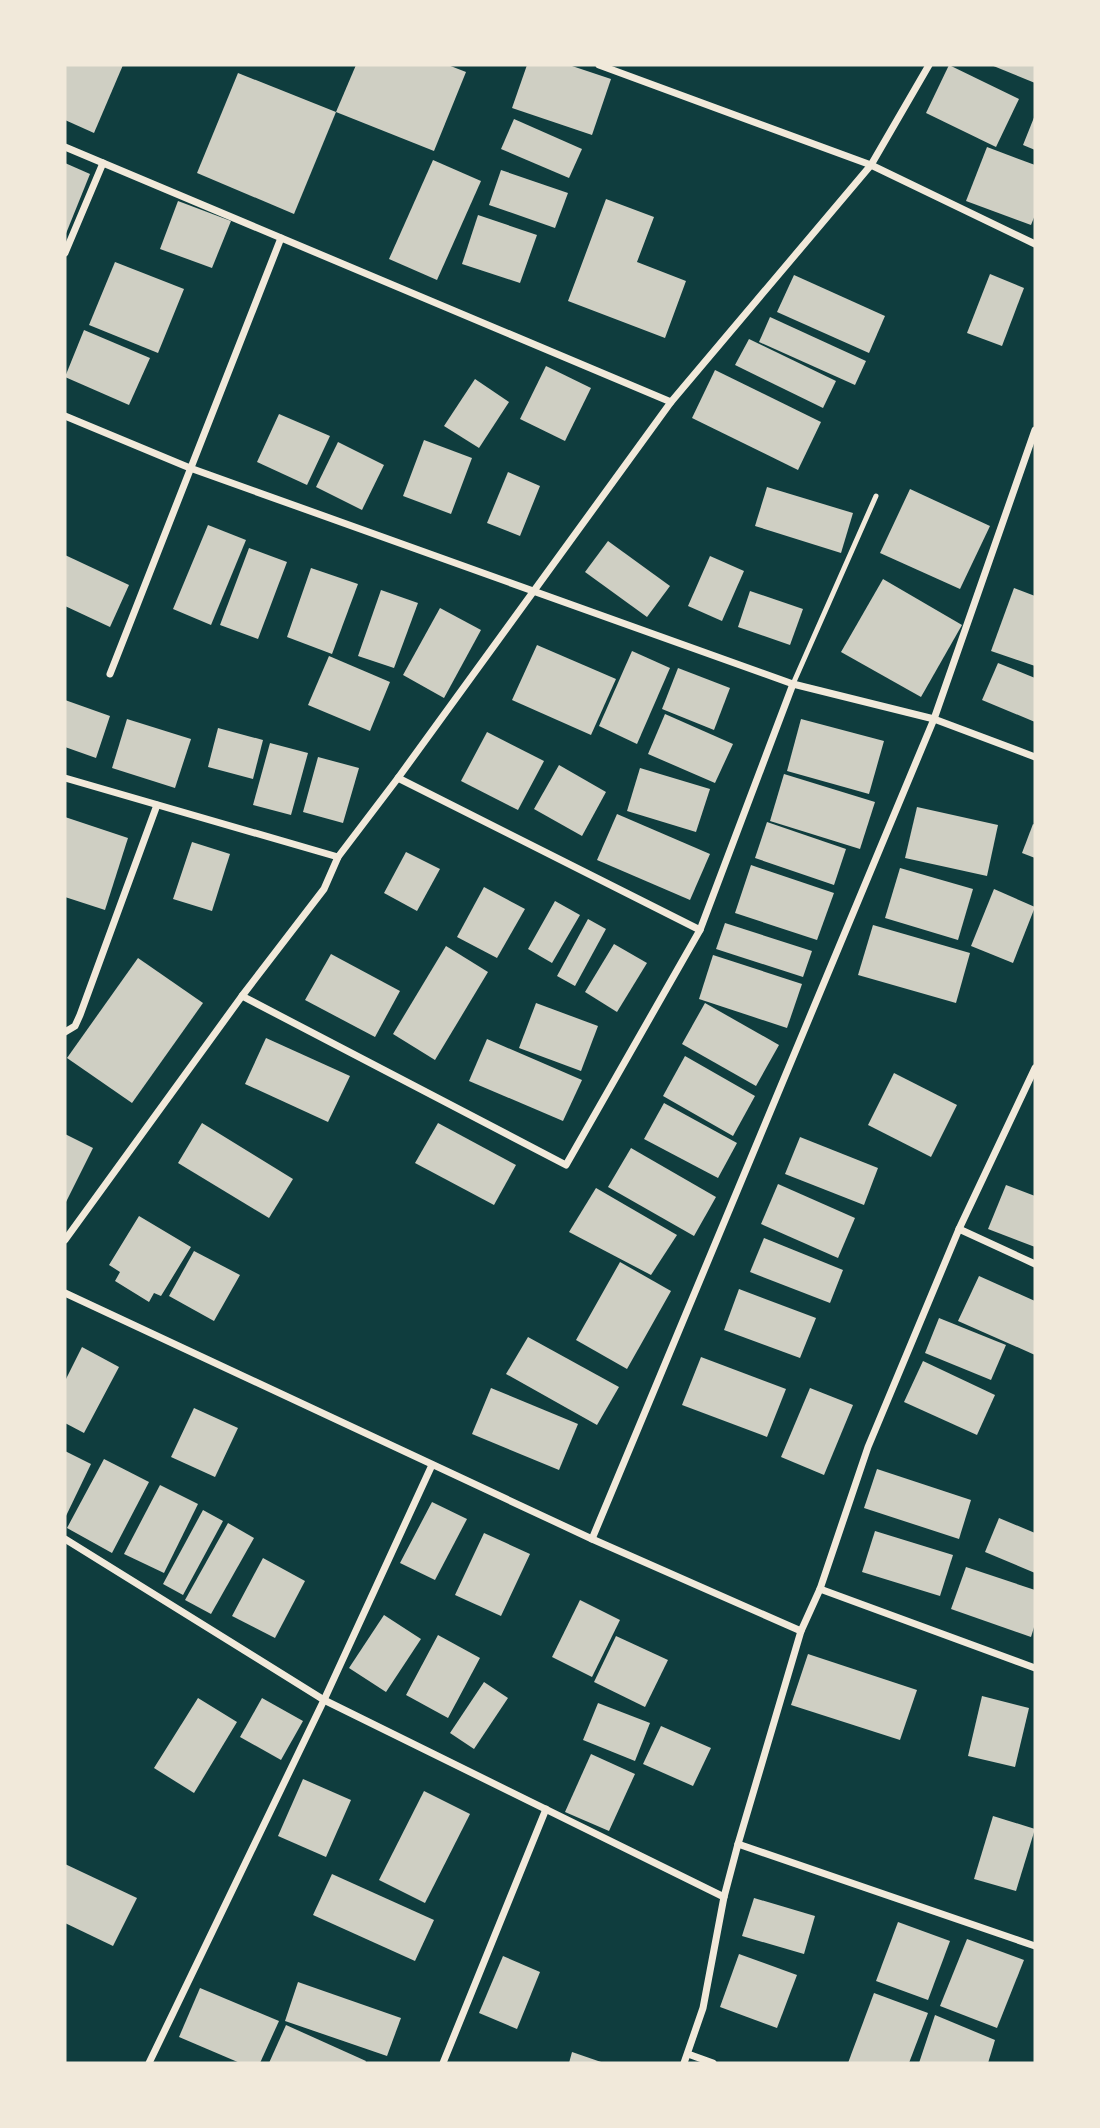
<svg xmlns="http://www.w3.org/2000/svg" width="1100" height="2128" viewBox="0 0 1100 2128" font-family="'Nunito Sans',sans-serif">
<rect width="100%" height="100%" fill="#0f3d3e"/>
<g fill="#cfcfc3">
<path d="M65,65H123L94,133L65,120Z"/>
<path d="M356,65H448L466,72L434,151L336,112Z"/>
<path d="M527,65H569L611,79L592,135L512,108Z"/>
<path d="M949,65L1019,99L996,147L926,113Z"/>
<path d="M991,65H1035V83Z"/>
<path d="M238,73L336,112L294,214L197,173Z"/>
<path d="M1035,115V150L1023,145Z"/>
<path d="M514,119L582,149L569,178L501,149Z"/>
<path d="M987,147L1035,165V215L1031,225L966,201Z"/>
<path d="M433,160L481,181L437,280L389,259Z"/>
<path d="M65,163L90,174L65,236Z"/>
<path d="M501,170L568,193L555,228L489,205Z"/>
<path d="M606,199L654,217L637,262L686,281L665,338L568,301Z"/>
<path d="M178,201L231,221L212,268L160,249Z"/>
<path d="M478,215L537,235L520,283L462,264Z"/>
<path d="M115,262L184,289L158,353L89,325Z"/>
<path d="M990,274L1024,288L1002,346L967,333Z"/>
<path d="M794,275L885,316L869,353L777,312Z"/>
<path d="M770,317L866,361L855,385L759,342Z"/>
<path d="M84,330L150,358L129,405L65,377Z"/>
<path d="M749,339L836,381L823,408L735,365Z"/>
<path d="M546,366L591,388L565,441L520,419Z"/>
<path d="M715,370L821,422L798,470L692,418Z"/>
<path d="M475,379L509,402L479,448L444,426Z"/>
<path d="M279,414L330,436L307,485L257,462Z"/>
<path d="M424,440L472,458L451,514L403,496Z"/>
<path d="M338,442L384,465L362,510L316,487Z"/>
<path d="M508,472L540,486L520,536L487,523Z"/>
<path d="M767,487L853,513L841,553L755,526Z"/>
<path d="M910,489L990,526L960,589L880,553Z"/>
<path d="M208,525L246,540L211,625L173,609Z"/>
<path d="M608,541L670,586L647,617L585,572Z"/>
<path d="M249,548L287,562L258,639L220,625Z"/>
<path d="M65,555L129,585L110,627L65,606Z"/>
<path d="M710,556L744,571L722,621L688,606Z"/>
<path d="M311,568L358,584L332,654L287,637Z"/>
<path d="M883,579L962,625L921,697L841,652Z"/>
<path d="M1014,588L1035,596V666L991,651Z"/>
<path d="M381,590L418,603L394,668L358,656Z"/>
<path d="M750,591L803,609L790,645L738,627Z"/>
<path d="M440,608L481,630L444,698L403,675Z"/>
<path d="M537,645L616,679L591,735L512,700Z"/>
<path d="M632,651L670,668L637,744L599,726Z"/>
<path d="M329,656L390,682L370,731L308,705Z"/>
<path d="M998,663L1035,678V722L982,700Z"/>
<path d="M678,668L730,688L714,730L662,709Z"/>
<path d="M65,700L110,716L96,758L65,747Z"/>
<path d="M665,714L733,744L715,783L648,754Z"/>
<path d="M127,719L191,739L175,788L112,768Z"/>
<path d="M801,719L884,741L869,794L787,771Z"/>
<path d="M218,728L263,740L253,779L208,767Z"/>
<path d="M487,732L544,761L518,810L461,781Z"/>
<path d="M270,743L308,753L291,815L253,805Z"/>
<path d="M318,757L359,768L343,823L303,812Z"/>
<path d="M559,765L606,792L582,836L534,809Z"/>
<path d="M640,768L710,789L696,832L627,811Z"/>
<path d="M784,774L875,802L860,849L770,821Z"/>
<path d="M917,807L998,825L987,876L905,858Z"/>
<path d="M617,814L710,854L690,900L597,860Z"/>
<path d="M65,817L128,838L105,910L65,897Z"/>
<path d="M767,822L846,849L834,885L755,858Z"/>
<path d="M1033,824L1035,825V858L1022,853Z"/>
<path d="M192,842L230,854L212,911L173,899Z"/>
<path d="M406,852L440,869L417,911L384,893Z"/>
<path d="M751,865L834,893L817,940L735,913Z"/>
<path d="M900,868L973,889L958,940L885,918Z"/>
<path d="M484,887L525,909L497,958L457,937Z"/>
<path d="M994,889L1035,907L1013,963L971,946Z"/>
<path d="M555,901L580,915L552,963L528,949Z"/>
<path d="M588,919L606,929L575,986L557,976Z"/>
<path d="M725,923L812,951L803,977L716,949Z"/>
<path d="M873,925L970,953L956,1003L858,975Z"/>
<path d="M614,944L647,963L617,1012L585,992Z"/>
<path d="M446,946L488,972L435,1060L393,1034Z"/>
<path d="M331,954L400,991L375,1037L305,1000Z"/>
<path d="M713,955L802,984L787,1028L699,999Z"/>
<path d="M138,958L203,1003L132,1103L67,1058Z"/>
<path d="M536,1003L598,1026L581,1071L519,1048Z"/>
<path d="M705,1003L779,1045L756,1086L682,1044Z"/>
<path d="M266,1038L350,1076L328,1122L245,1084Z"/>
<path d="M487,1039L582,1080L563,1121L469,1081Z"/>
<path d="M685,1056L755,1096L733,1136L663,1096Z"/>
<path d="M894,1073L957,1105L931,1157L868,1125Z"/>
<path d="M664,1103L737,1143L718,1178L644,1139Z"/>
<path d="M202,1123L293,1179L269,1218L178,1163Z"/>
<path d="M438,1123L516,1165L494,1205L415,1163Z"/>
<path d="M65,1134L93,1148L65,1204Z"/>
<path d="M800,1137L878,1168L864,1205L785,1174Z"/>
<path d="M631,1148L716,1197L694,1236L608,1187Z"/>
<path d="M778,1184L855,1218L838,1258L761,1224Z"/>
<path d="M1006,1185L1035,1196V1247L988,1229Z"/>
<path d="M596,1188L677,1235L651,1275L569,1232Z"/>
<path d="M139,1216L191,1247L161,1296L154,1293L149,1302L115,1281L120,1272L109,1265Z"/>
<path d="M764,1238L843,1270L830,1303L750,1272Z"/>
<path d="M194,1251L240,1275L214,1321L169,1296Z"/>
<path d="M620,1262L671,1291L627,1369L576,1340Z"/>
<path d="M979,1276L1035,1301V1355L958,1321Z"/>
<path d="M739,1289L816,1318L800,1358L724,1330Z"/>
<path d="M939,1318L1006,1345L991,1380L925,1353Z"/>
<path d="M528,1337L619,1387L597,1425L506,1374Z"/>
<path d="M82,1347L119,1367L84,1433L65,1423V1381Z"/>
<path d="M701,1357L786,1389L767,1437L682,1405Z"/>
<path d="M923,1361L995,1395L977,1435L904,1402Z"/>
<path d="M491,1388L578,1424L559,1470L472,1434Z"/>
<path d="M810,1388L853,1405L824,1475L781,1457Z"/>
<path d="M194,1408L238,1428L215,1477L171,1457Z"/>
<path d="M65,1451L91,1464L65,1518Z"/>
<path d="M104,1459L149,1482L112,1553L67,1528Z"/>
<path d="M877,1469L971,1500L959,1539L864,1508Z"/>
<path d="M160,1485L198,1504L164,1573L124,1554Z"/>
<path d="M432,1502L467,1519L435,1580L400,1563Z"/>
<path d="M203,1510L223,1521L183,1595L163,1584Z"/>
<path d="M999,1518L1035,1533V1573L985,1552Z"/>
<path d="M228,1523L254,1538L211,1614L185,1600Z"/>
<path d="M875,1531L953,1555L940,1596L862,1572Z"/>
<path d="M484,1533L530,1554L501,1616L455,1595Z"/>
<path d="M263,1558L305,1581L275,1638L232,1616Z"/>
<path d="M966,1567L1035,1590V1624L1031,1637L951,1609Z"/>
<path d="M580,1600L620,1620L592,1677L552,1657Z"/>
<path d="M384,1615L421,1639L386,1692L349,1668Z"/>
<path d="M438,1635L480,1658L448,1718L406,1695Z"/>
<path d="M616,1636L668,1660L645,1707L594,1682Z"/>
<path d="M808,1654L917,1690L900,1740L791,1705Z"/>
<path d="M484,1682L508,1698L474,1749L450,1733Z"/>
<path d="M982,1696L1029,1708L1015,1767L968,1756Z"/>
<path d="M198,1698L237,1722L194,1793L154,1768Z"/>
<path d="M262,1698L303,1721L281,1760L240,1737Z"/>
<path d="M598,1703L650,1723L635,1761L583,1740Z"/>
<path d="M661,1726L711,1748L693,1786L643,1764Z"/>
<path d="M591,1754L635,1774L609,1831L565,1812Z"/>
<path d="M303,1779L351,1800L326,1857L278,1836Z"/>
<path d="M424,1791L470,1814L425,1903L379,1880Z"/>
<path d="M993,1816L1035,1829L1016,1891L974,1879Z"/>
<path d="M65,1864L137,1898L113,1946L65,1923Z"/>
<path d="M332,1874L434,1920L415,1961L313,1915Z"/>
<path d="M754,1898L815,1916L804,1954L742,1936Z"/>
<path d="M898,1922L950,1941L928,2000L876,1981Z"/>
<path d="M967,1939L1024,1960L997,2028L940,2006Z"/>
<path d="M739,1954L797,1975L777,2028L720,2007Z"/>
<path d="M503,1956L540,1972L517,2029L479,2013Z"/>
<path d="M298,1982L401,2018L387,2056L285,2021Z"/>
<path d="M200,1988L279,2021L260,2063H240L179,2037Z"/>
<path d="M874,1993L928,2013L909,2063H848Z"/>
<path d="M935,2015L995,2040L988,2063H919Z"/>
<path d="M286,2025L366,2061L365,2063H269Z"/>
<path d="M572,2052L604,2063H569Z"/>
</g>
<g fill="none" stroke-linecap="round" stroke-linejoin="round">
<path stroke="#f1e9da" stroke-width="5" d="M793,684L876,496"/>
<g stroke="#f1e9da" stroke-width="7">
<path d="M599,65L871,165L1035,244"/>
<path d="M65,147L671,402"/>
<path d="M65,253L103,163"/>
<path d="M65,416L190,468L793,684L934,719L1035,757"/>
<path d="M110,674L281,238"/>
<path d="M65,778L338,857"/>
<path d="M398,778L700,930"/>
<path d="M242,996L566,1165L700,930L793,684"/>
<path d="M65,1032L75,1026L80,1015L157,805"/>
<path d="M959,1229L1035,1264"/>
<path d="M65,1240L242,996L324,889L338,857L398,778L671,402L871,165L929,65"/>
<path d="M65,1293L592,1539L801,1631"/>
<path d="M65,1539L324,1700L724,1897"/>
<path d="M592,1539L934,719L1035,430"/>
<path d="M820,1589L1035,1668"/>
<path d="M738,1844L1035,1946"/>
<path d="M688,2054L713,2063"/>
<path d="M149,2063L324,1700L432,1465"/>
<path d="M443,2063L546,1809"/>
<path d="M684,2063L703,2008L724,1897L738,1844L801,1631L820,1589L868,1447L959,1229L1035,1068"/>
</g>
</g>
<rect width="1100" height="2128" fill="none" stroke="#f1e9da" stroke-width="133"/>
</svg>
